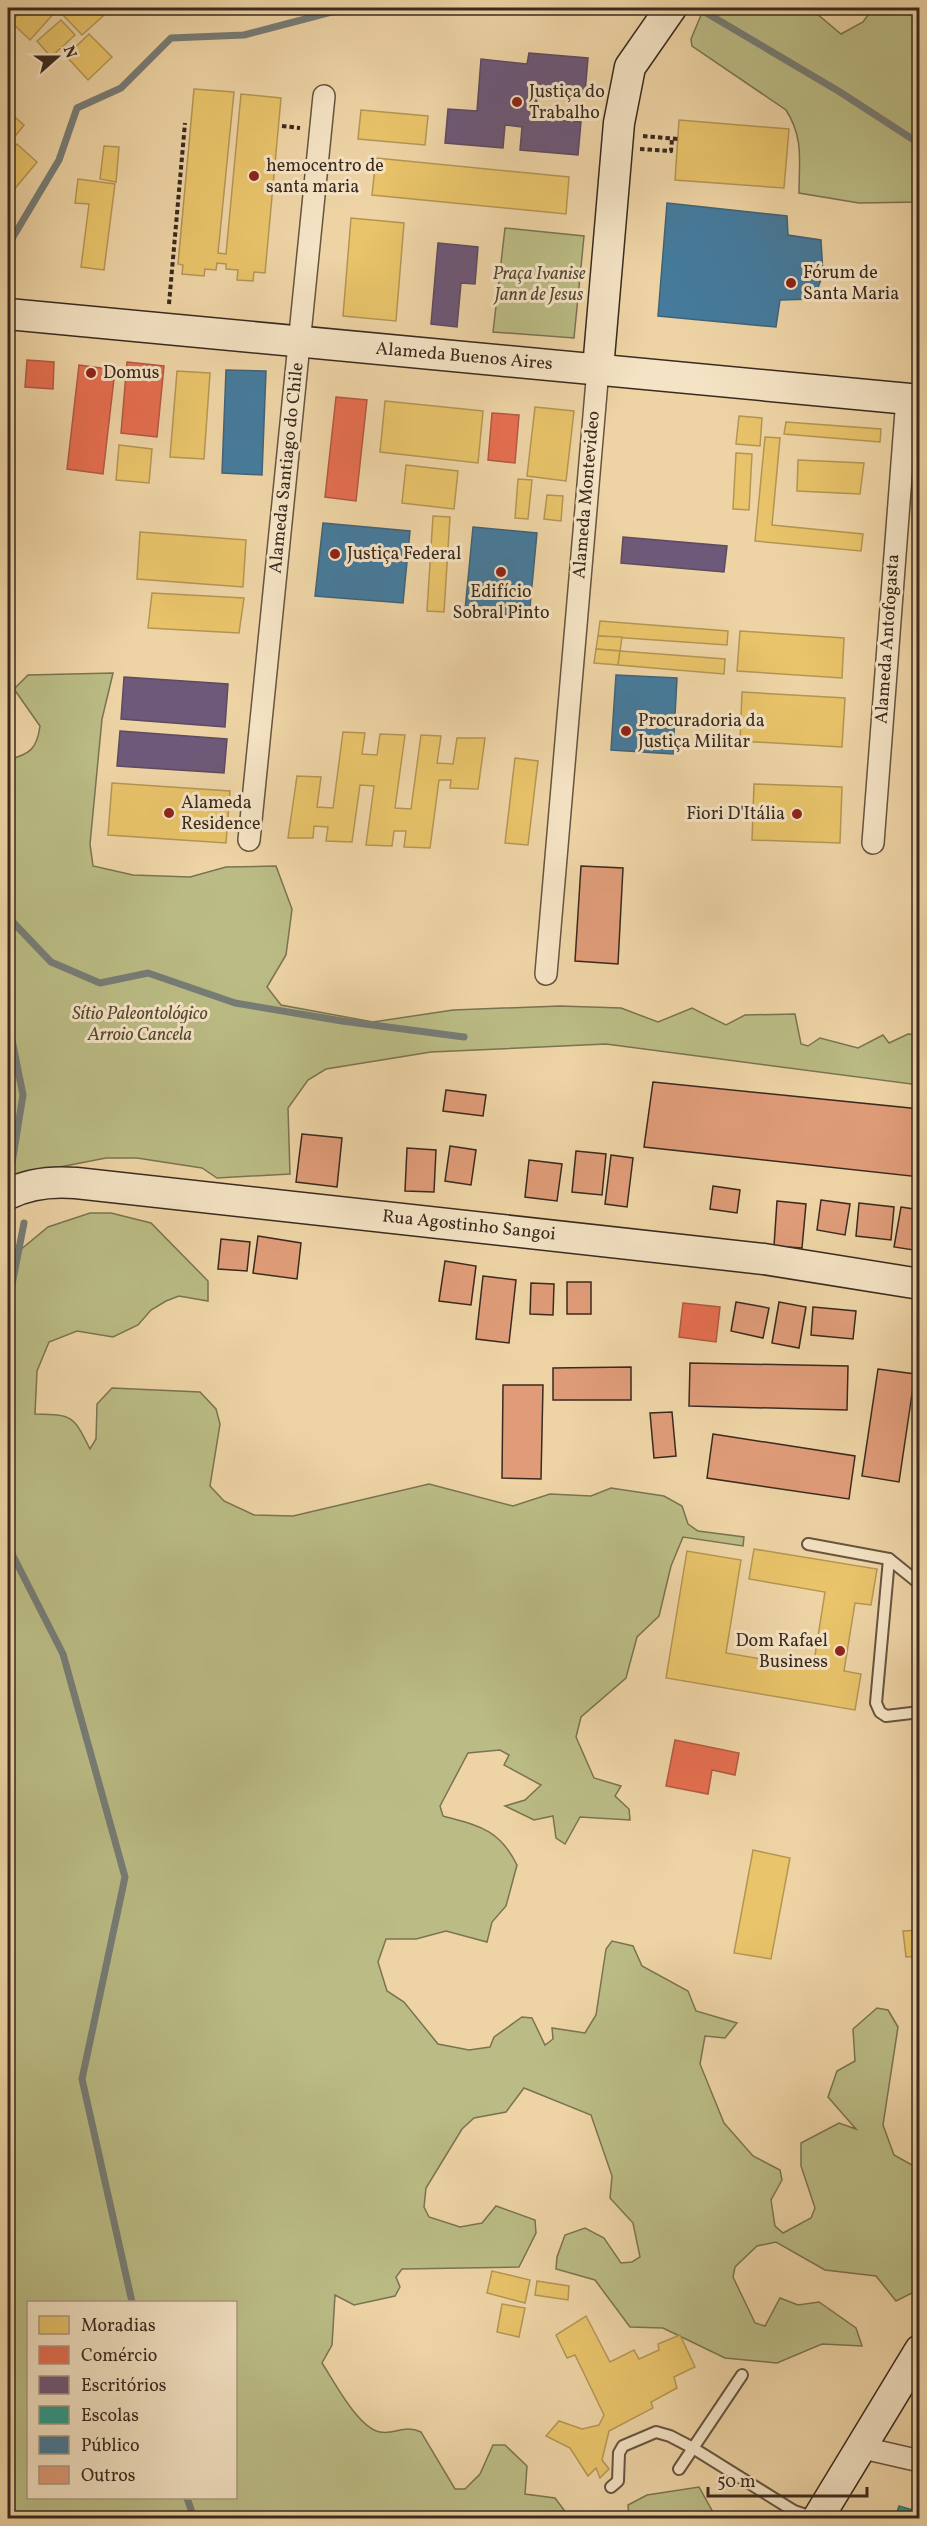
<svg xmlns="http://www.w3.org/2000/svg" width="927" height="2526" viewBox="0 0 927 2526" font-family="Vollkorn,serif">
<rect width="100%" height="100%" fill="#eed4a5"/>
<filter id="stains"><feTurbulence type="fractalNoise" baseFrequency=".00333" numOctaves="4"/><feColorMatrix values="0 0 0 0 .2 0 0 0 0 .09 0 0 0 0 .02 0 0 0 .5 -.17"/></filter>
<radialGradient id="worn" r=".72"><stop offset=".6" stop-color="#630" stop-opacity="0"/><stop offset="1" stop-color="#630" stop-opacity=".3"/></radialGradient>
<g fill="#bbbc85" stroke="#7a7352" stroke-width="1.5" fill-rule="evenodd">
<path d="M704,8H810L841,34L863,22L873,8H919V202L859,203L799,193C799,161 804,138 786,110L692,46L691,39Z"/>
<path d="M505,228L584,236L574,338L493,332Z"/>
<path d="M113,673L102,719L90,844L93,866L133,875L190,877L226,867L276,866L292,909L286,955L267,987L281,1005L373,1022L453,1010L560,1006L621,1008L658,1022L692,1008L726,1025L745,1015L795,1014L801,1044L808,1046L820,1038L858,1048L883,1035L889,1043L908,1034L919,1035V1085L606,1044L431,1052L326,1069L308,1080L288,1108L290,1174L217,1178L202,1168L137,1158H106L8,1177V760C30,754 37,749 40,726L14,689L28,675Z"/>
<path d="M90,1213H111L151,1223L208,1281V1301L179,1296L166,1301L151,1310L138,1325L113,1337L77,1331L49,1342L37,1371L35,1414C73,1415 73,1415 90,1449L96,1439L97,1404L112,1388L200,1392L216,1409L220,1424L210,1486L224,1501L254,1515L293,1516L429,1484L513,1506L550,1494L591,1496L611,1488L664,1496L682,1506L688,1524L698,1531L744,1537L743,1546L683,1537L671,1566L659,1616L637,1637L626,1678L581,1717L576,1737L594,1778L621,1786L615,1796L629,1809L630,1820L580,1817L565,1844L556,1838L553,1816L534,1820L505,1806L525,1800L541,1785L504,1765L509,1755L500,1750L468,1753L440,1806L443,1816C479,1826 499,1829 517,1865L506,1906L492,1922L487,1942L446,1931L416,1939H386L378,1962L387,1991L404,2002L438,2044L469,2050L490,2047L494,2037L522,2017L532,2018L545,2045L553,2039L552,2028L585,2033L596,2015L606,1949L612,1941L633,1946L642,1966L688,1991L696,2011L737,2023L725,2038L705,2036L700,2064L724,2123L753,2156L780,2170L782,2180L771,2200L775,2226L783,2233L811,2218L815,2208L801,2166V2143L839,2123L856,2129L828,2097L837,2071L855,2061L853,2029L877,2008L888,2010L898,2027L883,2125L894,2155L919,2169V2284L914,2292L896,2301L876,2276L825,2270L776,2242L757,2246L735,2267L733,2277L755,2323L765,2326L780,2298L798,2305L819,2302L856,2328L862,2346L822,2344L777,2363L725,2358L663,2328L630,2327L595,2280L556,2269L557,2257L565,2235L585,2228L604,2238L621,2263L632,2262L640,2257L633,2223L610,2198L612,2176L591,2115L524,2088L506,2112L474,2118L462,2129L426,2188L424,2207L429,2217L460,2227L482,2223L496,2206L535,2220L536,2233L519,2267L402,2269L396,2277L400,2287L395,2296L354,2305L335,2295L332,2345L322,2363C334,2381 358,2428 380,2432C395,2435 404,2424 421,2432L455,2489H465L480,2474L493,2445H505L527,2466L525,2494L555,2498L570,2518H8V1260L48,1227ZM28,2302H236V2498H28Z"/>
<path d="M699,2487L714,2514V2518H629L628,2505L647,2495Z"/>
</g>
<g fill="#e9c46a" stroke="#b49654" stroke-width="1.5">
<path d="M24,8H52L56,11L30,40L11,22Z"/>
<path d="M68,8H95L103,16L82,35L62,14Z"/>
<path d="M61,20L75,35L51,57L37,41Z"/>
<path d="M89,34L112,57L88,80L66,56Z"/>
<path d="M194,89L234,92L218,253L226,254L241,94L281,98L265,273L254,272L253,281L237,280L238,270L226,269V264L217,263L216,270L205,269L204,276L182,274L183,265L178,264Z"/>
<path d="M361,110L428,116L425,145L358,139Z"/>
<path d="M8,111L24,125L8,145Z"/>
<path d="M679,120L789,129L784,188L675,180Z"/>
<path d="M17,144L37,162L8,197V155Z"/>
<path d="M104,146L119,147L116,182L100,179Z"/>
<path d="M376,158L569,177L566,214L372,195Z"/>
<path d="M78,179L115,184L104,270L81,267L89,204L75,203Z"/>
<path d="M351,218L404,223L396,321L343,316Z"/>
<path d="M177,371L210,373L204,459L170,457Z"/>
<path d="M385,401L483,411L478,463L380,452Z"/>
<path d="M535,407L574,411L566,481L527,476Z"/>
<path d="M739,416L762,418L760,446L736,444Z"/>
<path d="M786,422L881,429L880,442L784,434Z"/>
<path d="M765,437L780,438L772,525L863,534L861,551L755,541Z"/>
<path d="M119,445L152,449L149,483L116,480Z"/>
<path d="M736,453L752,454L749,510L733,509Z"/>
<path d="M798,460L864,463L860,494L797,491Z"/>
<path d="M406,465L458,471L454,509L402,503Z"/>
<path d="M518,479L532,480L528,519L515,518Z"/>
<path d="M547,495L563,496L561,521L544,519Z"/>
<path d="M433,516L450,517L444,612L427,611Z"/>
<path d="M140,532L246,540L243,587L137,579Z"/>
<path d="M152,593L244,598L239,633L148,628Z"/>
<path d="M600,621L728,631L727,645L598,636Z"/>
<path d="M740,631L844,638L842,678L737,671Z"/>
<path d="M598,636L622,637L620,651L596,649Z"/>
<path d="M596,649L620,651L618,665L594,663Z"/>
<path d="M620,651L725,659L724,674L618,665Z"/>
<path d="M742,692L845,698L842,747L740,741Z"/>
<path d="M343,732L365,733L362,754L377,755L380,734L405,735L395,808L411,809L421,735L441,736L437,763L453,764L457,738H485L478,789L450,788L451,780H439L430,848L404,847L406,831H394L392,846L366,845L374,786L360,785L352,842L326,841L328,827L314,826L313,838H288L297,776L321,777L317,807L333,808Z"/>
<path d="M515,758L538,761L528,845L505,843Z"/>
<path d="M112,783L230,791L226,843L108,835Z"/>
<path d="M754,784L842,787L840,843L752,840Z"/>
<path d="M754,1549L877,1569L871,1605L855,1603L844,1671L861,1674L855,1710L666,1678L687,1551L741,1560L726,1653L813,1668L825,1592L749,1579Z"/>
<path d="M753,1850L790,1858L771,1959L734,1953Z"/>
<path d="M920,1930V1956L906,1957L903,1931Z"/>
<path d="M492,2271L530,2280L525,2303L487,2293Z"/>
<path d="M537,2281L569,2286L568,2300L535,2295Z"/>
<path d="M502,2304L525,2308L519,2337L497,2332Z"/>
<path d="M586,2316L610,2362L634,2350L639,2359L659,2350L658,2344L680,2335L695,2367L674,2377L677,2388L651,2402L653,2408L609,2431L602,2460L609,2469L600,2478L596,2468L588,2476L570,2448L546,2436L559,2421L582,2429L599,2425L604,2415L575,2355L567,2358L556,2335Z"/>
</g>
<g fill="#e76f51" stroke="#b35a42" stroke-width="1.5">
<path d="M27,360L54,362L53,389L25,387Z"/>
<path d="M127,362L164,366L157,437L121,433Z"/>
<path d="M79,365L115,370L103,474L67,469Z"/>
<path d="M336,397L367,400L356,501L325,497Z"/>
<path d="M492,413L519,415L515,463L488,460Z"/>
<path d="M683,1303L720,1307L716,1342L679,1337Z"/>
<path d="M675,1740L739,1753L735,1775L712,1770L708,1794L666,1786Z"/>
</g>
<g fill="#6d597a" stroke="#5e4b5f" stroke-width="1.5">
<path d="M529,53L588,58L585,93L538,88L535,118L581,122L578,155L520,150L522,127L505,125L503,148L445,143L448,109L477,111L481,59L527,64Z"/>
<path d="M438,243L478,247L475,284L461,283L457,327L431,324Z"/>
<path d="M623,537L727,546L724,572L621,563Z"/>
<path d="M124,677L228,684L225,727L121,719Z"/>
<path d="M120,731L227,739L224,773L117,766Z"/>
</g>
<path fill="#2a9d8f" stroke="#2f7a6d" stroke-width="1.5" d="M899,2506L920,2512V2518H895Z"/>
<g fill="#457b9d" stroke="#426377" stroke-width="1.5">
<path d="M667,203L787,216L788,235L821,240L823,274L814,299L780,300L776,327L658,316Z"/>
<path d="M226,370L266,371L262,475L222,473Z"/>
<path d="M323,523L410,531L403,603L315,596Z"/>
<path d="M473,527L537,533L529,617L465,610Z"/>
<path d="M616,675L677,678L673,754L611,750Z"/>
</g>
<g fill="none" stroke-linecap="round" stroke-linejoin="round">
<g stroke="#767d77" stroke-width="7">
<path d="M698,8L840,92L920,144"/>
<path d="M8,243L10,242L59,160L77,108L121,88L171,38L244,35L347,8"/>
<path d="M8,917L51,962L100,983L148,973L235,1003L342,1021L464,1037"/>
<path d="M8,1020L23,1095L12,1163"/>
<path d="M8,1305L24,1223"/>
<path d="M8,1546L63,1654L125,1877L82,2079L132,2302"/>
<path d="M187,2498L194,2518"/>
</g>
</g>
<g fill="#e09c79" stroke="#3a2a1f" stroke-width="1.5">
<path d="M581,866L623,868L618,964L575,961Z"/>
<path d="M653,1082L920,1109V1177L644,1147Z"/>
<path d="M446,1090L486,1095L483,1116L443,1111Z"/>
<path d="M302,1134L342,1138L337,1187L296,1182Z"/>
<path d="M450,1146L476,1150L471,1185L445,1181Z"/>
<path d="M407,1148L436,1150L434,1192L405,1191Z"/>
<path d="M576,1151L606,1154L602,1195L572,1192Z"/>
<path d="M611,1155L633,1158L627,1207L605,1204Z"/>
<path d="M529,1160L562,1164L557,1201L525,1197Z"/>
<path d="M713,1186L740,1190L737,1213L710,1209Z"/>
<path d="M821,1200L850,1204L845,1235L817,1230Z"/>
<path d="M777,1201L806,1204L802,1248L774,1246Z"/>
<path d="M859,1203L894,1207L891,1240L856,1236Z"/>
<path d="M901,1207L920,1210V1251L894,1247Z"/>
<path d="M258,1236L301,1243L297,1279L253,1273Z"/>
<path d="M221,1239L250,1242L247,1271L218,1269Z"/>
<path d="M445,1261L476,1266L471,1305L439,1301Z"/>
<path d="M483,1276L516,1280L509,1343L476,1339Z"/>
<rect x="567" y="1282" width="24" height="32"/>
<path d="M531,1283L554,1284L553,1315L530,1314Z"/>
<path d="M736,1302L769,1308L763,1338L731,1331Z"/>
<path d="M779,1302L806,1307L799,1348L772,1343Z"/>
<path d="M813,1307L856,1311L853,1339L811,1335Z"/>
<path d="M690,1363L848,1366L847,1410L689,1406Z"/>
<path d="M631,1367V1400H553V1368Z"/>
<path d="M878,1369L915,1374L899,1482L862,1476Z"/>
<path d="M503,1385H543L541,1479L502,1478Z"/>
<path d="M672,1412L676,1456L654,1458L650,1413Z"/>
<path d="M713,1434L855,1456L849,1499L707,1478Z"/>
</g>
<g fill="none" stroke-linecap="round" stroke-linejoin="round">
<g stroke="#675440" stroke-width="14">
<g id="lane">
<path d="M808,1544L889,1559L920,1584"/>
<path d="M889,1559L876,1703L880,1712L886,1716L920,1712"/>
<path d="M679,2469L742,2375"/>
<path d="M611,2487L618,2481L619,2453L623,2446L656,2432L670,2436L693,2448L794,2511L815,2518"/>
</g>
</g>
<g stroke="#675440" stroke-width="24">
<g id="street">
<path d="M249,840L324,96"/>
<path d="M873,843L907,398"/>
<path d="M546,974L598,369"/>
<path d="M859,2447L920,2461"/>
</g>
</g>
<g stroke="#3a2a1f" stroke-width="33">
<g id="secondary">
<path d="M8,314L920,400"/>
<path d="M598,369L619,123L630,67L671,8"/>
<path d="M8,1194C30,1183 52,1181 76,1183L764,1259L920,1284"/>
<path d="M818,2518L920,2350"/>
</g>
</g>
<g stroke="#3a2a1f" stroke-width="4" stroke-dasharray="4.5 3" stroke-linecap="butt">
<path d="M282,126L300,128"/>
<path d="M643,136L678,139"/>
<path d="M640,149L671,151L672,139"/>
<path d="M169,304L185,123"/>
</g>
<use href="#lane" stroke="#f4e3c4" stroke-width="10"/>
<use href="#street" stroke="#f4e3c4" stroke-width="21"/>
<use href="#secondary" stroke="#f4e3c4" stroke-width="30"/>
</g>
<g fill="#8f2418" stroke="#f4e3c4" stroke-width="2">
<circle cx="517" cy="102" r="6"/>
<circle cx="254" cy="176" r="6"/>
<circle cx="791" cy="283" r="6"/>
<circle cx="91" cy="373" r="6"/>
<circle cx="335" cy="554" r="6"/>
<circle cx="501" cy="572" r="6"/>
<circle cx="626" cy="731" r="6"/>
<circle cx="169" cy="813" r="6"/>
<circle cx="797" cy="814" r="6"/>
<circle cx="840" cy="1651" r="6"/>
</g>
<g text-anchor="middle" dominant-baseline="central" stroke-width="6" stroke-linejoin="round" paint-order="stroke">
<g font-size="18" fill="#3a2a1f" stroke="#f4e3c4" text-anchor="start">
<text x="529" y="92">Justiça do<tspan x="529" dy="21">Trabalho</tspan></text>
<text x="266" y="166">hemocentro de<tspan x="266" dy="21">santa maria</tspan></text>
<text x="803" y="273">Fórum de<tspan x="803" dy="21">Santa Maria</tspan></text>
<text x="103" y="373">Domus</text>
<text x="347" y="554">Justiça Federal</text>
<text x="501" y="592" text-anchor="middle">Edifício<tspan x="501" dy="21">Sobral Pinto</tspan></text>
<text x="638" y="721">Procuradoria da<tspan x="638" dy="21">Justiça Militar</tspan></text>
<text x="181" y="803">Alameda<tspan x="181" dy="21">Residence</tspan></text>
<text x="785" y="814" text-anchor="end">Fiori D'Itália</text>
<text x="828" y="1641" text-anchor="end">Dom Rafael<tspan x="828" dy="21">Business</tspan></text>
</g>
<g font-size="18" font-style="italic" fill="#544733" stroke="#f4e3c4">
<text x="539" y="274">Praça Ivanise<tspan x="539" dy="21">Jann de Jesus</tspan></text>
<text x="140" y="1014">Sítio Paleontológico<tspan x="140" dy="21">Arroio Cancela</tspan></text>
</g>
<g font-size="18" fill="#3a2a1f" stroke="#f4e3c4">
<text transform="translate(464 357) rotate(5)">Alameda Buenos Aires</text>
<text transform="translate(287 468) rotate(-84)">Alameda Santiago do Chile</text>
<text transform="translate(587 495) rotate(-85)">Alameda Montevideo</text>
<text transform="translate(888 639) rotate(-86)">Alameda Antofogasta</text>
<text transform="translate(469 1226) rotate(6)">Rua Agostinho Sangoi</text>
</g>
</g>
<rect width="927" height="2526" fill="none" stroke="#eed4a5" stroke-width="30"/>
<rect x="9" y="9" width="909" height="2508" fill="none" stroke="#3a2a1f" stroke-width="3"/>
<rect x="15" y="15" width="897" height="2496" fill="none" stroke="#3a2a1f" stroke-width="1.5"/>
<rect x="27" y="2301" width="210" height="198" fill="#f4e3c4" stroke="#aa9982" stroke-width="1.5"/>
<rect x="39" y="2316" width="30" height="18" fill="#e9c46a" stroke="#aa9982" stroke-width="1.5"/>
<text x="81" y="2331" font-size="18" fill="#3a2a1f">Moradias</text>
<rect x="39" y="2346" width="30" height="18" fill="#e76f51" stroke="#aa9982" stroke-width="1.5"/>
<text x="81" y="2361" font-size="18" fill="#3a2a1f">Comércio</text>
<rect x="39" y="2376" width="30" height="18" fill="#6d597a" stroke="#aa9982" stroke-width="1.5"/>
<text x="81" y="2391" font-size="18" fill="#3a2a1f">Escritórios</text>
<rect x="39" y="2406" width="30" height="18" fill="#2a9d8f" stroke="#aa9982" stroke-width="1.5"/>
<text x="81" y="2421" font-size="18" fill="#3a2a1f">Escolas</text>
<rect x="39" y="2436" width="30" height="18" fill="#457b9d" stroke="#aa9982" stroke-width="1.5"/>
<text x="81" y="2451" font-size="18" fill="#3a2a1f">Público</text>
<rect x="39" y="2466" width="30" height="18" fill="#e09c79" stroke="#aa9982" stroke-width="1.5"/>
<text x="81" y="2481" font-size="18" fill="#3a2a1f">Outros</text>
<g transform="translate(57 57) rotate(69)" stroke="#f4e3c4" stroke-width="4.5" paint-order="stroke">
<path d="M0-4.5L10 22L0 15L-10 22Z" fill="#3a2a1f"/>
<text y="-9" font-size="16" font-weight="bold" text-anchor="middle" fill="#3a2a1f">N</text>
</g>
<path d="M708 2487v9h159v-9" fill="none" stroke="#3a2a1f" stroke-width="3"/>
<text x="717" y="2487" font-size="18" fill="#3a2a1f" stroke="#f4e3c4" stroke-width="4.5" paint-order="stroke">50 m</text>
<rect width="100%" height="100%" filter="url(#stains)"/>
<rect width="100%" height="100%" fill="url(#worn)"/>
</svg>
